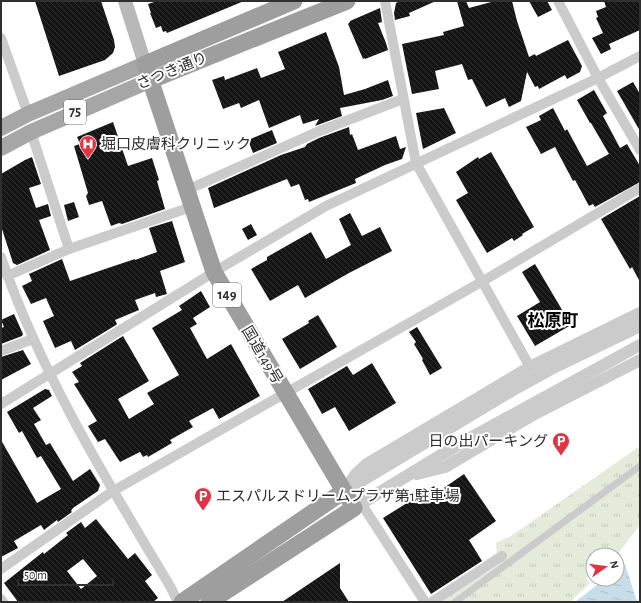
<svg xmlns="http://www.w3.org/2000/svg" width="641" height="603" viewBox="0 0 641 603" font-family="'Alegreya Sans','Noto Sans JP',sans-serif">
<defs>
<pattern id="park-tufts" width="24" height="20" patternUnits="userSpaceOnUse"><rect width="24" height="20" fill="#e4ebdb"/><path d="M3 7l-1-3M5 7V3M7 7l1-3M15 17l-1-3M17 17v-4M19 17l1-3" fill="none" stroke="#c4cabc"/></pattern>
<pattern id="water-ripples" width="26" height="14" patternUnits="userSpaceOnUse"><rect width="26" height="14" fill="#c8ddea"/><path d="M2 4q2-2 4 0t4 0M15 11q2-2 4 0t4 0" fill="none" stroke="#acbec9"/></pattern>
<pattern id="building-back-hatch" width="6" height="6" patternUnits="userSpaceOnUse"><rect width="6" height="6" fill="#151515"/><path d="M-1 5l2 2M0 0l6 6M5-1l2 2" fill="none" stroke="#2f2f2f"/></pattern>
</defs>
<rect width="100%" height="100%" fill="#fff"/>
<path fill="url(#park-tufts)" d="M640,446V525L617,555H593V573L586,578L590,583L570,602H440L498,565L496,543L511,536Z"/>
<path fill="url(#water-ripples)" d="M625,564L637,602H575L605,579H617V570Z"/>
<g fill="url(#building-back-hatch)" fill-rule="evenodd">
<path d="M35,1H101L114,40L115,47L113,53L105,60L59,76Z"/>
<path d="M157,1H244L167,33L166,31L163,32L161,26L156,28L150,13H151L148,4Z"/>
<path d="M400,1H436L409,13L410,16L395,20L394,13L396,3Z"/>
<path d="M457,1H466L469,8L495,1H512L517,21L529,57L535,54L536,56L568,40L582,66L580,72L567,79L565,75L539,89L538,86L535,87L527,72L521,101L509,107L505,98L486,107L472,79L468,80L462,64L435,71L439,89L412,94L402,44L444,35L443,32L464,26Z"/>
<path d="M529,1H547L552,10L538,17Z"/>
<path d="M604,1H640V30L609,44L611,49L601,54L592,38L603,33L596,18L598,17L596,11L606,7Z"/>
<path d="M380,8L382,22L378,23L386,43L388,50L365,59V58L363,59L348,24L350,22V21Z"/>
<path d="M326,32L339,67L344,95L365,89L388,80L393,96L382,100L340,108L342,116L315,126L319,119L303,124L300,115L269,128L259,100L241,108L239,103L223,109L212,80L224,76L225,80L257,68L261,78L285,69L278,52Z"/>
<path d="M633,82L640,94V131L617,91Z"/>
<path d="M594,90L607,113L603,116L620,148L627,144L640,166V182L595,207L593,204L589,206L575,180L573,181L555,147L541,154L526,127L541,120L539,116L553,108L565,131L567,129L587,166L609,154L591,123H590L577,100Z"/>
<path d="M444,108L456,133L423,149L416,113Z"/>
<path d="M113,122L128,166L152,158L159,180L157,181L165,209L122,224L119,223L111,226L102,201L89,205L86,196L88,193L74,146L80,144L77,137Z"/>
<path d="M349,127L350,135L352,134L358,150L396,136L400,149L406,147L402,159L385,165L355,179L356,183L309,202L308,199L305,200L299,184L291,187L287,179L214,208L208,188L281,155L305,147L307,144L319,138Z"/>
<path d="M272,130L277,143L253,153L248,140Z"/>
<path d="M491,152L534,227L522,234L523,235L514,241L512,238L487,253L456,200L468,193L456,172L478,157L479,159Z"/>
<path d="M32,157L41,184L29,188L36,208L48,204L51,216L39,220L50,250L17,265L13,263L1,226V174L25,160Z"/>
<path d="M640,196V282L632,267L630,269L601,219Z"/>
<path d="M74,202L79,217L68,221L64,205Z"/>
<path d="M350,213L362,236L380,227L392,251L349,273L305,298L298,285L270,301L251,269L267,260V257L311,232L326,259L351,245L339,219Z"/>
<path d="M172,221L185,262L160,271L167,294L156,297L155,293L135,300L139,310L115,320L117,324L116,325L75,350L71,341L55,348L43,321L54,316L46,298L31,304L22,286L32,281L29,274L62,259L70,281L105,269L135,259V260L157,252L149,228Z"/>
<path d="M251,224L257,235L248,240L242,229Z"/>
<path d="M535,264L571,325L535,346L517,316L540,302L522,272Z"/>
<path d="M201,291L210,307L193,318L197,324L190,328L207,359L231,344L260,396L219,419L213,408L189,421L193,427L170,440L172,443L148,457L147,455L143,457L140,452L120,462L105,439L98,442L88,426L97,421L74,384L79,382L72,372L82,366L80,363L123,336L149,381L118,399L129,419L154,404L147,393L179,375L152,328L182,310L179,306Z"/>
<path d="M14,314L23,334L22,336L1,344V328L4,327L1,320Z"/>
<path d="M318,315L337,347L300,369L282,339L309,323L308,321Z"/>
<path d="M417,327L442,368L430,375L422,360L423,359L414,344L416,342L409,332Z"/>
<path d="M23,350L31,364L1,380V357Z"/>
<path d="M372,363L396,403L349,431L335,407L322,414L308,389L347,366L353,375Z"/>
<path d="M45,389L49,390L52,396L33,408L41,420L34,424L46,445L50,443L73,481L90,469L100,485L98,491L73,508L71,511L72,512L58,522L57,520L44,530L41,525L14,541L18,548L1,557V440L37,503L61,489L41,456L37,458L22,431L19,433L7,412Z"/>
<path d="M464,474L496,521L469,540L482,561L431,594L383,518L434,486L438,492Z"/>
<path d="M96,519L128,559L135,553L152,575L145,581L158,598L153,602H18L4,583L43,552L44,554L68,535L66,533L81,522L85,528ZM83,559L97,576L81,589L67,571Z"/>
<path d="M340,563V588L349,602H282Z"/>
</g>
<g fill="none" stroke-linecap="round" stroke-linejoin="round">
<path stroke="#cbcbcb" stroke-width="7" d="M455,602L640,466"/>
<g stroke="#cbcbcb" stroke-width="10">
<path d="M385,1L416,163L530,367"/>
<path d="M558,1L598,78L640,150"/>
<path d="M1,38L28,114"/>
<path d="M31,132L69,249"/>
<path d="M187,190L317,132L403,99"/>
<path d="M1,257C41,374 107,481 170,586L178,602"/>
<path d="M7,276L69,249L191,207"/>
<path d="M1,351L33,339"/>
<path d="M1,404L214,272L326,206L598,78L640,56"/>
<path d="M361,503L425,602"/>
<path d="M1,569L113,491L483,281L640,188"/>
<path d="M1,599L3,602"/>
<path d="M432,602L502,556"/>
</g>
<g stroke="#cbcbcb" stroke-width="12">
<path d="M417,474L445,467L531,416L640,360"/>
<path d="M348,489L513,390L555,367L640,326"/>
<path d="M344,491L356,474L367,464L530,367L640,313"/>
<path d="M354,508L461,443L640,345"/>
</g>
<path stroke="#b8b8b8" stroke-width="14" d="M125,1L145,64"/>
<g stroke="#a6a6a6" stroke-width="16">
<path d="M1,128L28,114L145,64"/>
<path d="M1,148L31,132L151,80"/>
</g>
<g stroke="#9e9e9e" stroke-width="17">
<path d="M151,80L347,1"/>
<path d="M182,602L344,491"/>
<path d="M209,602L354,508L214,272L145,64L294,1"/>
</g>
</g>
<defs>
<g id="hospital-pin" transform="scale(0.9)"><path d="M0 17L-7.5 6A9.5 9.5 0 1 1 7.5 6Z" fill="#e13341" stroke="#fff"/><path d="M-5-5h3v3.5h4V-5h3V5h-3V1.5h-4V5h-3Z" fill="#fff"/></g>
<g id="parking-pin" transform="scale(0.9)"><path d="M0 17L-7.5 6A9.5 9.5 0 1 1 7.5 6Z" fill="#e13341" stroke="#fff"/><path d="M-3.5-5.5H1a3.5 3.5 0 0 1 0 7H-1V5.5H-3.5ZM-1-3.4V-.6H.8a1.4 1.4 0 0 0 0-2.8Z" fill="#fff"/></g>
</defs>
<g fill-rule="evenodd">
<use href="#hospital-pin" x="88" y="144"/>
<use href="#parking-pin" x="561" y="441"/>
<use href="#parking-pin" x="203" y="496"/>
</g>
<g text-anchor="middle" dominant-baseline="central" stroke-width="4" stroke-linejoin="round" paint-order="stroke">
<g fill="#fff" stroke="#6d6d6d" stroke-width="1">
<rect x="64" y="100" width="22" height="24" rx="3"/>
<rect x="213" y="283" width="28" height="24" rx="3"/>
</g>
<g font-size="14" font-weight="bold" fill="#2e2e2e">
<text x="75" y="112">75</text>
<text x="227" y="295">149</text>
</g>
<g font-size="15" fill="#2e2e2e" stroke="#fff">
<text transform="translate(172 71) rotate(-22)">さつき通り</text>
<text transform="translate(262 355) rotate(59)">国道149号</text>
</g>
<g font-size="15" fill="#2e2e2e" stroke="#fff" text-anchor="start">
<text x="101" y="144">堀口皮膚科クリニック</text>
<text x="548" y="441" text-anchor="end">日の出パーキング</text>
<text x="216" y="496">エスパルスドリームプラザ第1駐車場</text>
</g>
<g font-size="17" font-weight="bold" fill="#000" stroke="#fff">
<text x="553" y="320">松原町</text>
</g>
</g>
<rect width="641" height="603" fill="none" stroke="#2e2e2e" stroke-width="4"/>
<g transform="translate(605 567) rotate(76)"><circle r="19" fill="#ffffff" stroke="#ababab"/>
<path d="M0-3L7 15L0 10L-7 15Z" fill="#e13341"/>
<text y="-6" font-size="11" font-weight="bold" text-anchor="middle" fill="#2e2e2e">N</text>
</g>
<path d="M18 579v6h95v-6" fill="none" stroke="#2e2e2e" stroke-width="2"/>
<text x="24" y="579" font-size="12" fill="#2e2e2e" stroke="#ffffff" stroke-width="3" paint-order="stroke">50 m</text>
</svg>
